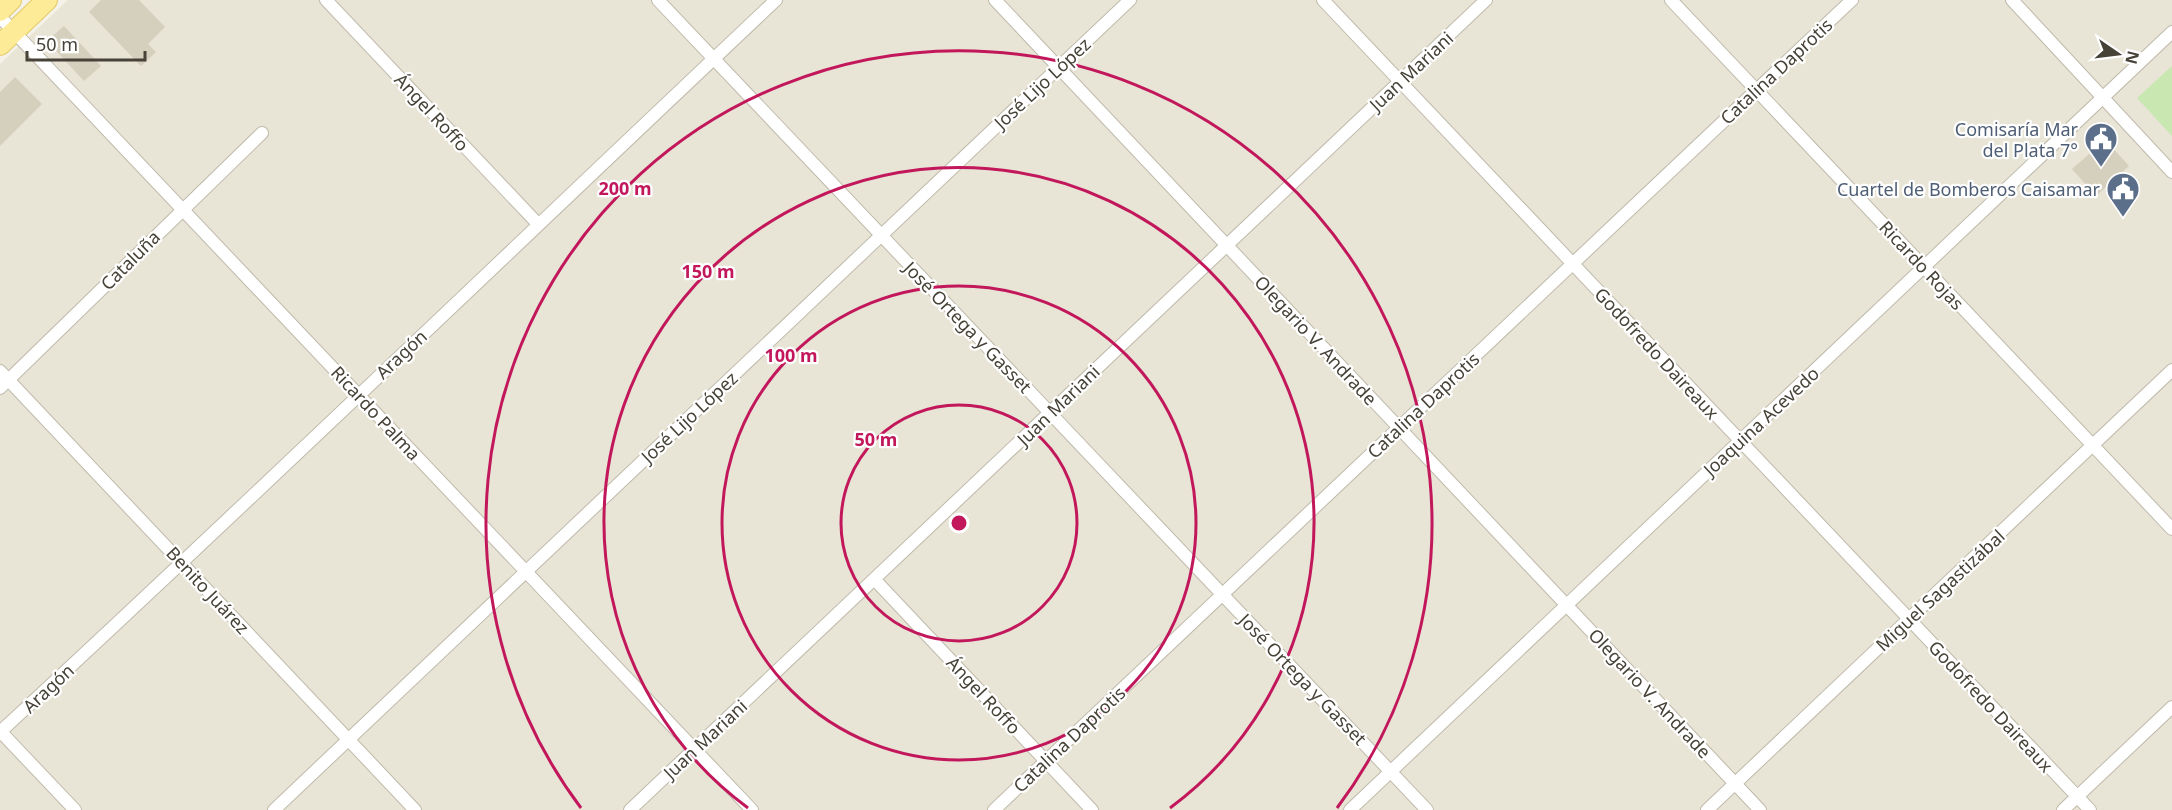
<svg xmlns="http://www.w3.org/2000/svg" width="2172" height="810" viewBox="0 0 2172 810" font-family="'Noto Sans',sans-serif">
<rect width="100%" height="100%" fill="#f4f1e8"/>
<path fill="#e8e4d6" d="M68,0H2172V810H0V64Z"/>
<path fill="#c9e8b1" d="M2172,66V136L2137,98Z"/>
<g fill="#d5cfbd">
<path d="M101,0H139L165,27L148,44L156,52L141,66L89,12Z"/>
<path d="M64,26L101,66L84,81L47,41Z"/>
<path d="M15,77L42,104L0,146V92Z"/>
<path d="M2103,142L2109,144L2129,166L2096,196L2072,169Z"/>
</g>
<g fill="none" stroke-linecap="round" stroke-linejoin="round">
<g stroke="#bfbaaa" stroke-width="14">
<g id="street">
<path d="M326,0L538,224"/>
<path d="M658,0L1427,810"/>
<path d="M995,0L1760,810"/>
<path d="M1323,0L2090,810"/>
<path d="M1671,0L2172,529"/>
<path d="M2012,0L2172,172"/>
<path d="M0,17L752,810"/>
<path d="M0,371L415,810"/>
<path d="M0,388L262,133"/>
<path d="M875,580L1092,810"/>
<path d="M0,731L75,810"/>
<path d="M0,732C261,491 517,244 776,0"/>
<path d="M274,810L1130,0"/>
<path d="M630,810L1486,0"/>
<path d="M994,810L1852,0"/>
<path d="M1350,810L2172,32"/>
<path d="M1707,810L2172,370"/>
<path d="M2063,810L2172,707"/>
</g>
</g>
<g stroke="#e3cb67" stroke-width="22">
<g id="primary">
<path d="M0,11L11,0"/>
<path d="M0,45L47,0"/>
</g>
</g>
<use href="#street" stroke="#fff" stroke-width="12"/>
<use href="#primary" stroke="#fdeb98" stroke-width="20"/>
</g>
<g fill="none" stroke="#c2185b" stroke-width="3">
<circle cx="959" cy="523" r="118"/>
<circle cx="959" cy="523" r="237"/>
<path d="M748 808A355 355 0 1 1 1170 808"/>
<path d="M581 808A473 473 0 1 1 1337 808"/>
</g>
<defs>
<g id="civic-pin" transform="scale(1.725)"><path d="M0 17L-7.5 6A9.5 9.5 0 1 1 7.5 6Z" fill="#5c6f8a" stroke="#fff"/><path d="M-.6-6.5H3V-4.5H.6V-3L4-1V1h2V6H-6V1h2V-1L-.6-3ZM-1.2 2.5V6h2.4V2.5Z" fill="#fff"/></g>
</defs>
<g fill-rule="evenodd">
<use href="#civic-pin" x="2101" y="139"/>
<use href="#civic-pin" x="2123" y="189"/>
</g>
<g text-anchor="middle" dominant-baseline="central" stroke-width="4.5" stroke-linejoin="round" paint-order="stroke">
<g font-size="18" fill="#474237" stroke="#fff">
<text transform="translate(1411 71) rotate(-43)">Juan Mariani</text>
<text transform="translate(1776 71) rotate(-43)">Catalina Daprotis</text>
<text transform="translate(1042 83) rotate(-43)">José Lijo López</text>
<text transform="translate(432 112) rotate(47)">Ángel Roffo</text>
<text transform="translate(130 260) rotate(-45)">Cataluña</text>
<text transform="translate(1922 265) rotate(47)">Ricardo Rojas</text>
<text transform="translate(968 327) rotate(46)">José Ortega y Gasset</text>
<text transform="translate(1316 340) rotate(47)">Olegario V. Andrade</text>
<text transform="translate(1657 353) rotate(47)">Godofredo Daireaux</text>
<text transform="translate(401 354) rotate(-43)">Aragón</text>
<text transform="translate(1058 405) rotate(-44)">Juan Mariani</text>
<text transform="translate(1423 405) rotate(-43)">Catalina Daprotis</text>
<text transform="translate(376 413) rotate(47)">Ricardo Palma</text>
<text transform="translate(689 417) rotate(-43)">José Lijo López</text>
<text transform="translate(1761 421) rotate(-43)">Joaquina Acevedo</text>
<text transform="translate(208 590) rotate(47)">Benito Juárez</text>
<text transform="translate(1940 590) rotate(-43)">Miguel Sagastizábal</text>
<text transform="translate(1303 679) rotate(46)">José Ortega y Gasset</text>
<text transform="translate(48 688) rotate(-43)">Aragón</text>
<text transform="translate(1650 693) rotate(47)">Olegario V. Andrade</text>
<text transform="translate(984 695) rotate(47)">Ángel Roffo</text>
<text transform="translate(1991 706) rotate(47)">Godofredo Daireaux</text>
<text transform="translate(705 739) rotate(-43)">Juan Mariani</text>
<text transform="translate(1069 739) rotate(-43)">Catalina Daprotis</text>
</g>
<g font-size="18" fill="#4e5e75" stroke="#fff" text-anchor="end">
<text x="2078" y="129">Comisaría Mar<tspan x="2078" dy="21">del Plata 7°</tspan></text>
<text x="2100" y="189">Cuartel de Bomberos Caisamar</text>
</g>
</g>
<circle cx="959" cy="523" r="9" fill="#c2185b" stroke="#fff" stroke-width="3"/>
<g font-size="18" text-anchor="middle" font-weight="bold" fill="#c2185b" stroke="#fff" stroke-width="4.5" stroke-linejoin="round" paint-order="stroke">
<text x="625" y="195">200 m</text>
<text x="708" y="278">150 m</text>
<text x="791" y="362">100 m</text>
<text x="876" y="446">50 m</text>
</g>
<g transform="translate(2118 54) rotate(104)" stroke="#ffffff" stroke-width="4.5" paint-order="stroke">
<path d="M0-4.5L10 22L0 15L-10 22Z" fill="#474237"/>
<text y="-9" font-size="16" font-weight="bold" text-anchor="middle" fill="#474237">N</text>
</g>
<path d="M27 51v9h118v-9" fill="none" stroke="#474237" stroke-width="3"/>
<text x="36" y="51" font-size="18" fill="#474237" stroke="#ffffff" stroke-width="4.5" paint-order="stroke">50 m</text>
</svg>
